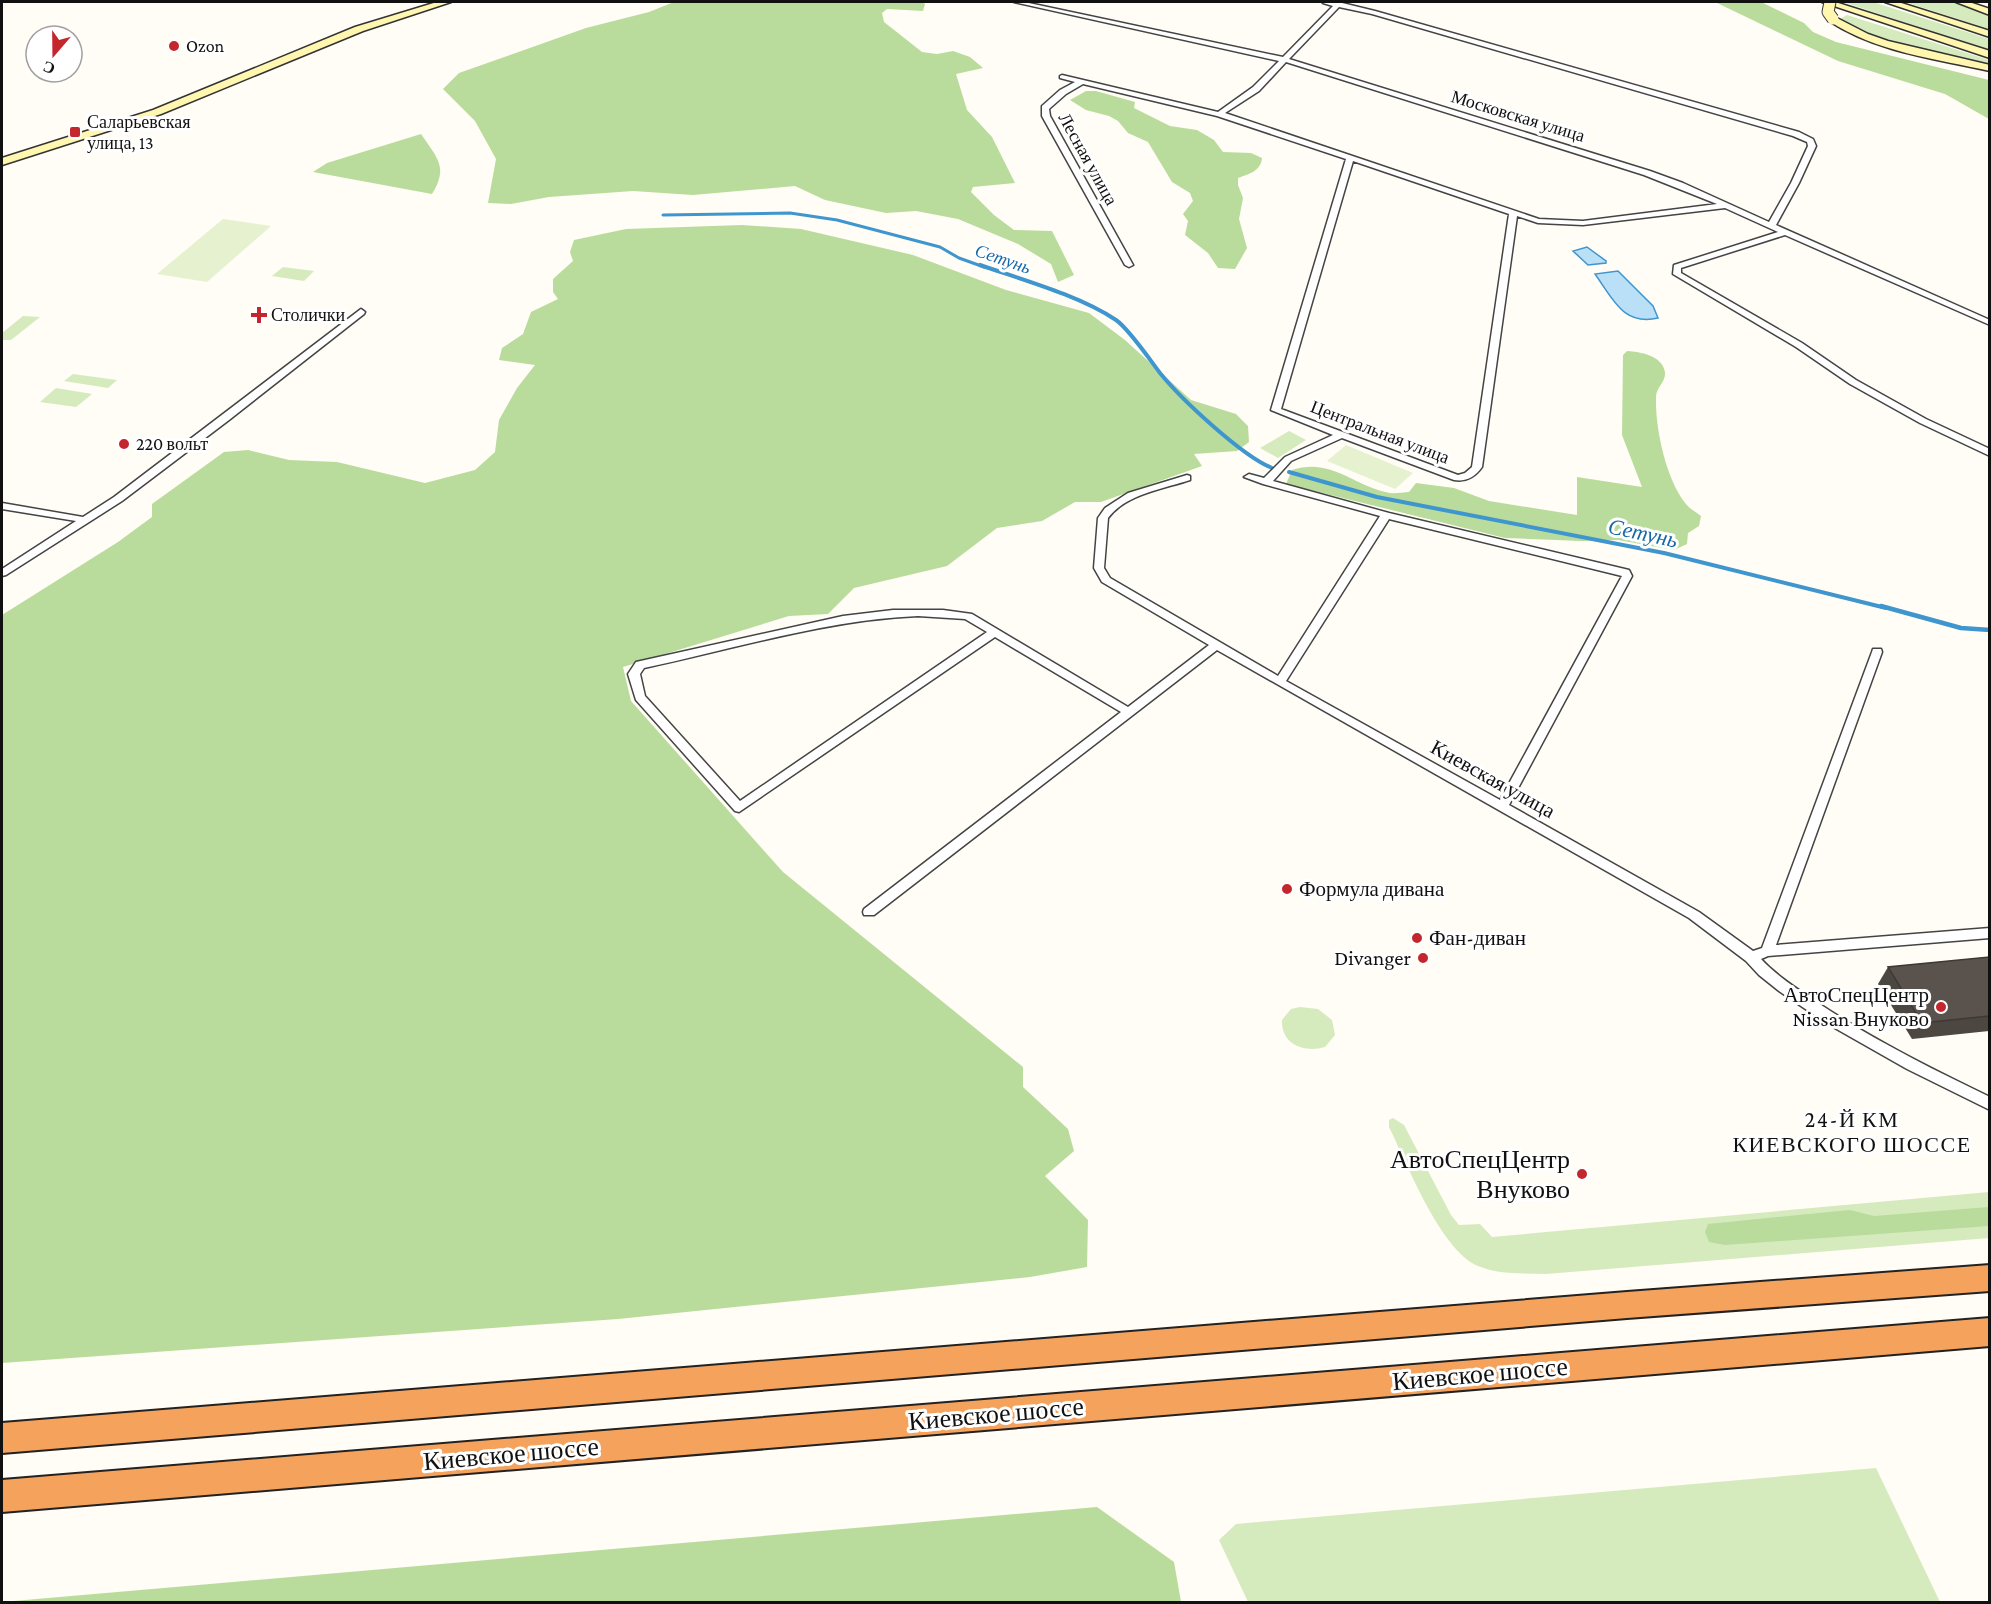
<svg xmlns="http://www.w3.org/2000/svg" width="1991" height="1604" viewBox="0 0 1991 1604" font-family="'Crimson Pro',serif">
<rect width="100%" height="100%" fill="#fffdf5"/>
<g fill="#d5ebbd">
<path d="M1843,2H1873L1989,39V50Z"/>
<path d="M1905,2H1952L1989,15V29Z"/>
<path d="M1847,15L1989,60V66C1953,57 1866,42 1840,19Z"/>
<path d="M283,267L314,271L304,281L272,276Z"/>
<path d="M23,316L40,317L11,340H2V333Z"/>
<path d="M73,374L117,380L108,388L64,381Z"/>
<path d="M56,388L92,394L76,407L40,402Z"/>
<path d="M1289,431L1306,440L1278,458L1260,448Z"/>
<path d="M1300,1007L1318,1009L1332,1020L1335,1035L1325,1047C1305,1053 1281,1045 1282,1020L1291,1009Z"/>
<path d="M1393,1118L1404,1125L1451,1215L1459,1225L1480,1224L1492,1237L1989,1192V1238L1546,1274C1523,1273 1499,1275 1478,1266C1440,1250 1407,1163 1389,1127V1120Z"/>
<path d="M1876,1468L1940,1602H1248L1219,1540L1236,1524Z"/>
</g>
<g fill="#b9dc9c">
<path d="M674,2H922L925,4L923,11L887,9L882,13L884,22L922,52L937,54L953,51L970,57L983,68L956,74L967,110L992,137L1015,183L973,187L971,192L994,215L1014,230L1052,231L1074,275L1058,282L1051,264L1018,244L958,219L916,211L886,213L825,200L795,186L693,195L633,191L549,197L511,204L488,203L496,159L475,121L443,89L459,73L586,28L649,12Z"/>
<path d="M1715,2H1761L1804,23L1813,32L1836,42L1989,80V119L1945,94L1838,61Z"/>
<path d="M1086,91H1096L1135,102L1134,108L1170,126L1197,130L1214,140L1223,152L1251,153L1262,158C1261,171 1249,174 1238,178V185L1243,198L1239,219L1247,248L1235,269L1218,268L1208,253L1185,235L1188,221L1183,214L1193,201L1190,193L1172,182L1148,142L1128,133L1118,121L1109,116L1086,110L1070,100Z"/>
<path d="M421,134C437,158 449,167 432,194L313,172L327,163Z"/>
<path d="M742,225L801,229L913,255L1006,290L1089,313L1125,340L1191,400L1236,414L1248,426L1249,442L1237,451L1194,454L1202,466L1101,502H1075L1042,521L997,528L947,566L854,588L828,614L789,616L623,667L631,701L783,872L1023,1067V1087L1068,1129L1074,1151L1045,1176L1088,1220L1087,1267L1030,1277L618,1319L2,1363V615L118,542L152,517V504L224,452L248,450L289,460L337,462L425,483L475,470L495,452L499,420L517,388L535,365L499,360L502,348L523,334L531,312L558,299L553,292V279L573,261L570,252L574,240L626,229Z"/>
<path d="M1627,351C1640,352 1662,355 1665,372C1666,382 1656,387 1656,397C1655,428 1666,480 1686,504C1690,509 1696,512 1701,516L1699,526L1688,533L1687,544L1674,550L1618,540L1581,541L1505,538L1286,484L1292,470C1331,457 1353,486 1390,493C1396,494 1403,492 1409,492L1416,483L1454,488L1489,501L1577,515V477L1642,487L1622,435L1623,355Z"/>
<path d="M1989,1207V1226L1725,1245L1709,1242L1705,1232L1708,1224L1839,1211L1850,1210L1874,1216Z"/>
<path d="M1097,1507L1174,1562L1181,1602H2Z"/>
</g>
<g fill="#e6f2cf">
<path d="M223,219L271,226L207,282L157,274Z"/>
<path d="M1346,445L1413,473L1395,489L1327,461Z"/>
</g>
<g fill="#b9e0f7" stroke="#3f96cf" stroke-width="1.5">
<path d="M1587,247L1606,261V263L1588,265L1573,251Z"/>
<path d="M1618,271L1653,306L1658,318C1623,326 1613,299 1595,274Z"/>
</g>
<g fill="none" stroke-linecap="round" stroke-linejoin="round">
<path stroke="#3f96cf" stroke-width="3" d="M663,215L790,213L837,220L940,247L959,258L984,267"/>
<g stroke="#3f96cf" stroke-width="4">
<path d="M980,265C1023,280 1078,295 1116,320C1129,329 1150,360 1160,373C1181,399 1242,456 1272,468"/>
<path d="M1289,472L1377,497L1664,553L1886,608"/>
</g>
<path stroke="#3f96cf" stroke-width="4.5" d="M1881,606L1961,628L1990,630"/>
<g stroke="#444" stroke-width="3">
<g id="street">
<path d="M1014,2H1024L1283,57L1333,6L1323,3L1322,2H1338L1375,11L1799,132L1813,139L1816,146L1799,183L1776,225L1990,320V325L1785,235L1681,268V273L1802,343L1856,380L1926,419L1990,449V456L1920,423L1850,384L1796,347L1673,274L1674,265L1778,232L1725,208L1583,225L1538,223L1517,216L1482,467C1475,477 1466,482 1454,480L1342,438L1291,461L1273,481L1389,513L1629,570L1632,576L1509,805L1699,912L1753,951L1762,948L1872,652L1873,649H1881L1882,652L1776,945L1990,928V938L1768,956L1761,959C1777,976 1796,988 1815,1001C1870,1038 1930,1068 1990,1097V1110L1907,1069L1826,1023L1779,991L1759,975L1746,961L1689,918L1217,650L874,915H864L863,912L864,909L1121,712L995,637L739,812L735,811L636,700L628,674L636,662L843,616L893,610H943L972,614L1128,707L1209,645L1102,582L1094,568L1098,518L1105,508L1128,493L1187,475L1190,476V480C1163,489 1126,494 1108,518L1104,568L1110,578L1278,676L1380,516L1263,484L1244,477L1249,474L1264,478L1285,457L1333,435L1271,410L1346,159L1217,116L1083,84L1066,94L1049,109L1050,116L1133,265L1129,267L1125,265L1042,116V106L1060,90L1075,82L1060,78V76L1062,75L1218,112L1253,87L1279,61ZM1339,7L1372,14L1793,136L1807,142L1808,146L1791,183L1769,222L1683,183L1650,171L1289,59ZM1286,62L1644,175L1717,204L1583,221L1539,219L1225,113L1259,91ZM1353,161L1509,214L1472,467L1465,473L1458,475L1281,409ZM1389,519L1622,576L1500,800L1286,681ZM918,616L965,619L987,632L740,801L645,696L640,674L644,668C734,649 825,620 918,616Z"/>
<path d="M361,309L365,312L364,314L229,420L122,501L6,575L2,576V569L76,521L2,509V503L83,517L114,497Z"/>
</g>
</g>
<g stroke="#333" stroke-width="3">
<g id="secondary">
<path d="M437,2H451L363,31L161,114L2,165V158L153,110L355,27Z"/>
<path d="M1822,2H1835L1990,51V58Z"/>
<path d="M1885,2H1898L1990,31V37Z"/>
<path d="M1956,2H1969L1990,9V15Z"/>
<path d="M1833,16L1868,34L1888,41L1990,65V71C1936,59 1876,52 1829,21L1828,19Z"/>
</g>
</g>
<g stroke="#222" stroke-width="4">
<g id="highway">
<path d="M1990,1265V1291L1627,1318L2,1453V1423L1627,1292Z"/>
<path d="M1990,1318V1346L2,1512V1480Z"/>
</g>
</g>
<use href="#street" fill="#fff" fill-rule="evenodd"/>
<use href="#secondary" fill="#fff6b0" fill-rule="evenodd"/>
<use href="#highway" fill="#f5a25d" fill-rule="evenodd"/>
<g stroke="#333" stroke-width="13" stroke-linecap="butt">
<path id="secondary-bridge" d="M1830,2L1828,12L1833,19"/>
</g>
<use href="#secondary-bridge" stroke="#fff6b0" stroke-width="11"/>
</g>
<path fill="#4d4742" d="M1989,957V1031L1912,1039L1878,984L1888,967Z"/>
<path fill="#5a524d" stroke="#3f3936" stroke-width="1.5" d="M1989,957V1016L1922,1023L1888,967Z"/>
<g fill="#c4262e" stroke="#fff" stroke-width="2">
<circle cx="174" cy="46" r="6"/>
<rect x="69" y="126" width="12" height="12" rx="3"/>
<path d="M256 306h6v6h6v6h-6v6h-6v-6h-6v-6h6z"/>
<circle cx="124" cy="444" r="6"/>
<circle cx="1287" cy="889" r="6"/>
<circle cx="1417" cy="938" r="6"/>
<circle cx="1423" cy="958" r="6"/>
<circle cx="1941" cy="1007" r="6"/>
<circle cx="1582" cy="1174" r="6"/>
</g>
<g text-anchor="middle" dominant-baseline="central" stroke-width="6" stroke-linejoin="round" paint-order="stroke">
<g font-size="18" fill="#111" stroke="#fff" text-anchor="start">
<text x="186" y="46">Ozon</text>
<text x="87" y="122">Саларьевская<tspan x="87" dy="21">улица, 13</tspan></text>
<text x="271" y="315">Столички</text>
<text x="136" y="444">220 вольт</text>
</g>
<g font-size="18" fill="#111" stroke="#fff">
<text transform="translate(1518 116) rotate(17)">Московская улица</text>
<text transform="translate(1088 159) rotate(61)">Лесная улица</text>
<text transform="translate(1380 432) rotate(21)">Центральная улица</text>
</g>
<g font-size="18" font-style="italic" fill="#1768a6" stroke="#fff">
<text transform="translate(1003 259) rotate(19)">Сетунь</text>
</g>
<g font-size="21" fill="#111" stroke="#fff">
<text transform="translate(1493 779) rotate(29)">Киевская улица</text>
</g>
<g font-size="21" fill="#111" stroke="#fff" text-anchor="start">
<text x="1299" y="889">Формула дивана</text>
<text x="1429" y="938">Фан-диван</text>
<text x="1411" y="958" text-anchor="end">Divanger</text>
<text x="1929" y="995" text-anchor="end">АвтоСпецЦентр<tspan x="1929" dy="24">Nissan Внуково</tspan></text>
</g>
<g font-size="22" font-style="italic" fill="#1768a6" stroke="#fff">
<text transform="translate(1643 533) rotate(12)">Сетунь</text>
</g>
<g font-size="22" letter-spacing="1.5" fill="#111" stroke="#fff">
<text x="1852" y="1119">24-Й КМ<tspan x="1852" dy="25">КИЕВСКОГО ШОССЕ</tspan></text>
</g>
<g font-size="26" fill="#111" stroke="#fff" text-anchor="end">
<text x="1570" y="1159">АвтоСпецЦентр<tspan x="1570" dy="30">Внуково</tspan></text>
</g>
<g font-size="26" fill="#111" stroke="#fff">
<text transform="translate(1480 1374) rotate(-5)">Киевское шоссе</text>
<text transform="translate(996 1414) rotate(-5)">Киевское шоссе</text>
<text transform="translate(511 1454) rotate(-5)">Киевское шоссе</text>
</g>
</g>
<rect width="1991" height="1604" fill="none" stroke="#111111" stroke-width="6"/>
<g transform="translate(54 54) rotate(200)"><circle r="28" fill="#ffffff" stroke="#a0a0a0" stroke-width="1.5"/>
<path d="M0-4.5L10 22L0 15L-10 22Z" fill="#c4262e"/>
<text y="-9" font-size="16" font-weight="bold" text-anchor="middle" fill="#111111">С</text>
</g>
</svg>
